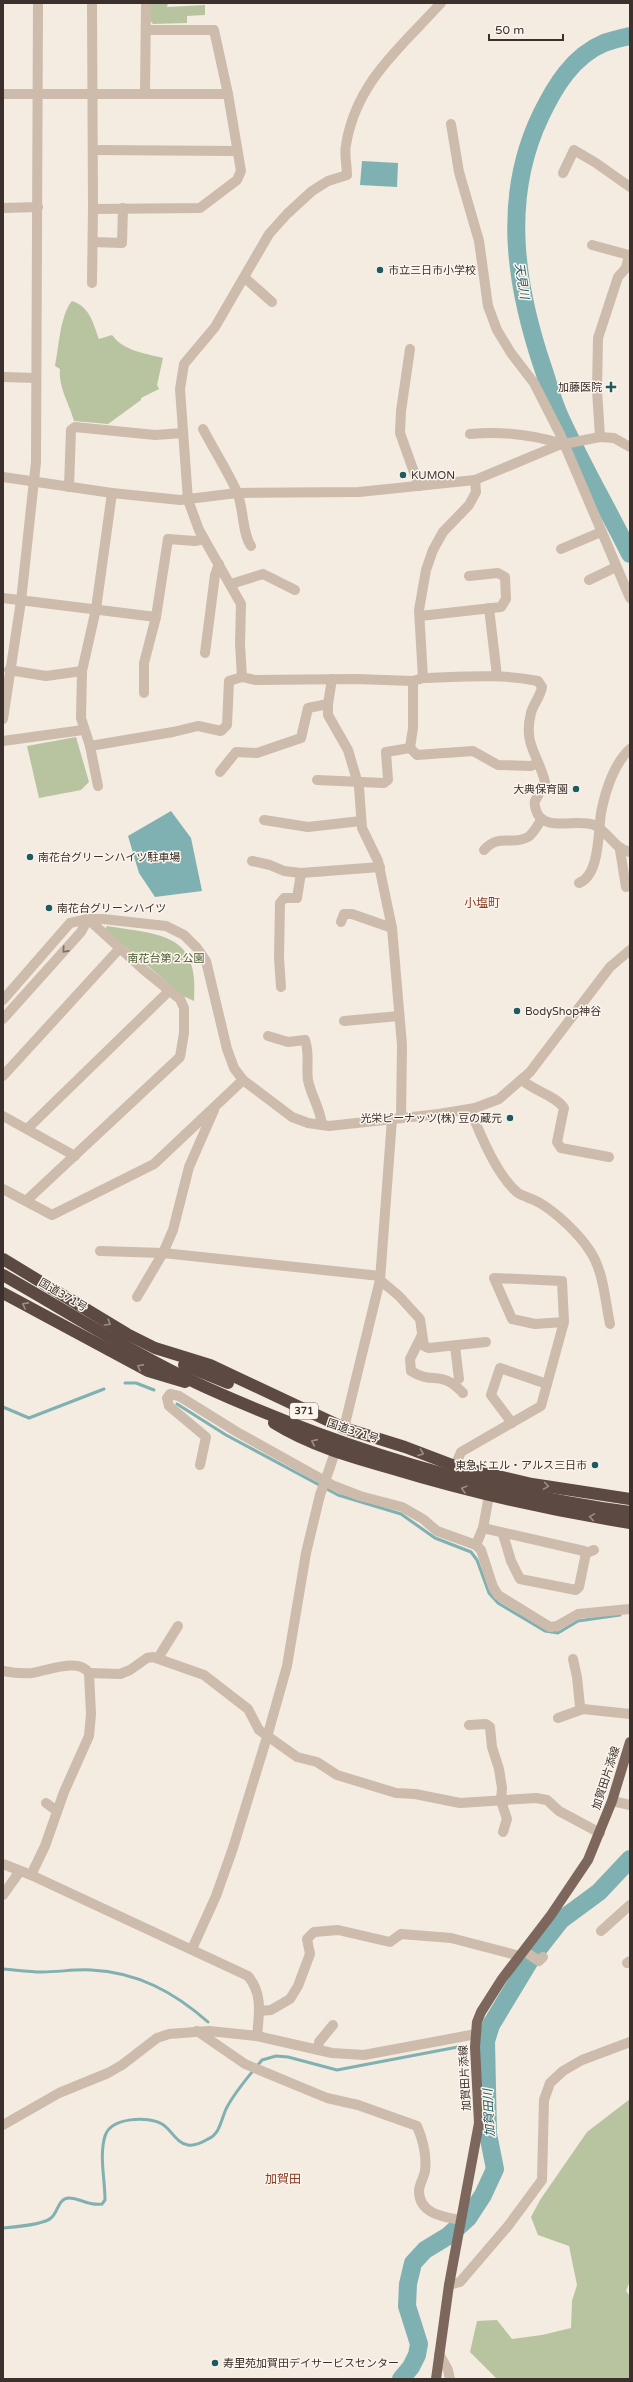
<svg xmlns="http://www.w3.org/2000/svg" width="633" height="2382" viewBox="0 0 633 2382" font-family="'Varela Round','Noto Sans JP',sans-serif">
<rect width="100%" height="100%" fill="#f4ebe1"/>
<g fill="#b8c4a0">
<path d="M149,3H168L167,7L205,5V15L187,16V23L153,24L149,19Z"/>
<path d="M72,301C90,307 93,323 99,339L112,335C124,351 144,353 163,358L157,385L159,389L141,398V400L108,424L74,421C70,405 58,387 60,369L55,366C59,347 60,315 72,301Z"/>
<path d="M76,737L89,782L81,790L39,798L27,746Z"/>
<path d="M107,926C160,935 200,932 194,1001L183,996L105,929Z"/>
<path d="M630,2099V2281L626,2291L630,2296V2379H497L470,2352L477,2321L497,2320L512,2339L542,2335L571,2328L572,2301L577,2285L569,2246L538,2235L531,2217L540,2200L587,2132Z"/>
</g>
<g fill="#7fb0b2">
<path d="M362,161L398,163L397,187L360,185Z"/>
<path d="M171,811L191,838L202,891L155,897L139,873L128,836Z"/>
</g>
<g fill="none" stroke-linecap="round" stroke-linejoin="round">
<g stroke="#7fb0b2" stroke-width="3">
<path d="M125,1383H136L154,1390"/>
<path d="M177,1404L226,1435L338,1495L401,1514L435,1538L471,1552L477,1560L489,1593L498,1603L545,1631L558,1633L578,1621L620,1615"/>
<path d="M3,1407L29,1418L104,1389"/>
<path d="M3,1969C16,1970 29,1972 42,1972C59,1972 75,1969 91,1970C137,1972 174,1992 208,2022"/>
<path d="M482,2042L486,2041"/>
<path d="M3,2228C14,2227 43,2225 51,2218C58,2213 58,2198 69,2198C80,2198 88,2206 102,2204L105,2200C105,2179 99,2156 105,2136C111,2117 148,2116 162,2124C172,2130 176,2143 188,2145C194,2146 203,2142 208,2139C220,2134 221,2120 226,2109C235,2091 249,2076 262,2060L276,2056L288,2057L337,2070L463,2046"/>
</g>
<g stroke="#7fb0b2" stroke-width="18">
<path d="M630,36C621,38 612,40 604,43C573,56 555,86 541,115C501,198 515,286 544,371C549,386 553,402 560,417C581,463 607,508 630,554"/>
<path d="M401,2379L411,2367L417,2355L419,2344L407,2306L408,2284L413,2263L425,2250L448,2236L468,2218L483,2195L495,2169L488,2134L486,2041L491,2025L532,1957L561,1920L599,1892L630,1859"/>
</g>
<g stroke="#cdbbac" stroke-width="10">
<path d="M92,3L93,209L200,208L237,180L241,171L228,94L214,30H146"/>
<path d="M3,94H228"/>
<path d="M145,94L146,3"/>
<path d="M451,124L459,172L479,241L488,306L497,330L511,353L534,383L560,434L630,598"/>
<path d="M93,150L237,151"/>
<path d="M563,173L574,150L596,163L630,187"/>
<path d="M3,208L38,207"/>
<path d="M93,242L122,243L123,208"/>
<path d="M592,245L629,255L626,268L618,277L598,338L597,390L600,437"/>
<path d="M245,278L272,302"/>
<path d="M92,283L93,209"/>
<path d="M410,349L401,411L400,433L419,486"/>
<path d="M3,377L36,378"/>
<path d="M203,429C214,450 227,470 237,492C244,509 242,533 251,546"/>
<path d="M470,434C501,431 533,435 563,444"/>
<path d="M3,477L112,493L180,500L237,493L359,492L475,480L559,445L600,437L614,438L630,447"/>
<path d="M69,487L71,430L75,427L155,435L183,433"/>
<path d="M561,549L601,532"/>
<path d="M589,580L616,567"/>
<path d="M231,584L263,574L295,590"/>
<path d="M3,598L156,617"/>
<path d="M489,608L497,676"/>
<path d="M420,616L501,607L506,599L505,577L498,573L469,576"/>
<path d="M205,653L215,575L219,564"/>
<path d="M9,670L46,676L82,671"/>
<path d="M242,677L240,644L241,604L199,530L188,500L180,389L184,364L215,327L269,234L287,214L312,191L328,181L347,175C347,166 344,154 346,145C356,82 401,47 441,3"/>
<path d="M423,678L419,610L426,570L433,550L443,532L469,505L476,492L475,480"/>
<path d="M332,679L328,704V715L348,750L359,787L362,828L378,861L392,928L402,1045L401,1118"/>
<path d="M144,693V663L156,617L168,539L195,541L204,539"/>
<path d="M3,719L21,601L36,462L38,3"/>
<path d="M3,741L83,730"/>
<path d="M90,746L173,732L198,726L221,731L227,725L229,681L242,677L255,680L356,679L413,681L423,678C461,677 500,673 538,681L542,687C540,698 533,704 531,713C523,744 538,754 545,782C542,789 538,795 535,801C534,804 535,807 536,810C542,833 577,818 594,825C609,832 614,849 630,852"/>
<path d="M410,748L413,728V681"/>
<path d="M220,772L236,752L257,753L301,738L308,708L328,704"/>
<path d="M317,780L384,783L388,780L386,752L410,748L417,755L473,751L498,765L531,766L538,763"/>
<path d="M98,786L90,746L81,718L82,671L96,609L112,493"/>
<path d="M264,820L308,827L361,821"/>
<path d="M484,850C499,833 512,846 528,837C533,834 538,825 541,820"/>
<path d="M620,850L626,887"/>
<path d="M252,861L270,865L284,871L301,873L380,867"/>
<path d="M579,883C600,875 598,832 601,813C605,792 614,763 630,749"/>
<path d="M341,922L344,914H352L392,928"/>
<path d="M281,987L279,958L280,903L284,898H297L301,873"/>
<path d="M3,1000L70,923L88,919H103L166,926L184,935L197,948L206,961L227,1049L234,1068L243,1080L292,1117L308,1123L329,1126L439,1114L475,1108L499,1099L530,1072L610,967L630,950"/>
<path d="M3,1019L81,932L88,919"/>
<path d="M344,1021L399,1016"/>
<path d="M268,1036L288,1042L305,1040C310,1053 306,1067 308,1080C311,1096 320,1107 322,1125"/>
<path d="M3,1076L120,948"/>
<path d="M522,1080C534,1091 555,1095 564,1108L557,1142L561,1148L609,1157"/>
<path d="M470,1109C480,1134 497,1176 518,1193C525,1197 533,1199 540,1203C558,1214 579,1234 590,1251C604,1272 605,1301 610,1324"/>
<path d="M3,1116L75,1156"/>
<path d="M27,1129L169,991"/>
<path d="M3,1189L52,1215L154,1164L243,1080"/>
<path d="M26,1201L180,1057L184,1033V1008L180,999L144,970L88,919"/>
<path d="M100,1251L163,1253L380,1276"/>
<path d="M380,1280L399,1296L420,1319L424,1346L429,1348L486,1342"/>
<path d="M137,1297L163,1253L173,1230L189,1167L214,1110"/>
<path d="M422,1335L410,1359L411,1371C433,1385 441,1369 463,1393"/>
<path d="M455,1346L459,1379"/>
<path d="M512,1423L491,1395L500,1368L547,1384"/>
<path d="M344,1428L380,1280L392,1119"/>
<path d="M200,1465L206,1437L169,1406L167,1398L170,1394L179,1396L237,1432L334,1486L360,1496L402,1507L423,1519L437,1531L476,1545L481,1550L493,1587L498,1595L550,1627L557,1626L578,1614L630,1609"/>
<path d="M455,1466L461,1452L541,1406L564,1322L562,1281L494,1278L512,1319L535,1324L564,1322"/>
<path d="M330,1467L335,1452"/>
<path d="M483,1528L584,1551L586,1553L594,1550"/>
<path d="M503,1534L511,1561L520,1579L576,1590L579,1587L586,1553"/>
<path d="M476,1545L483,1528L489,1496"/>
<path d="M158,1658L178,1626"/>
<path d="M573,1659L577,1677L580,1706L583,1709"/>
<path d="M3,1671C13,1673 22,1674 32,1673C46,1671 79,1657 89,1673L91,1714L89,1736L64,1792L45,1846L31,1875L248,1976C263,1994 259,2014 257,2036"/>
<path d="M89,1673L120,1674L130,1670L147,1658L153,1657L204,1675L248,1709L259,1730L297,1757L317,1762L337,1775L396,1793L415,1794L460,1803L536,1798L547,1800L559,1811L600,1833"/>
<path d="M558,1718L583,1709L630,1714"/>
<path d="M469,1725L486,1724L490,1727L492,1747L499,1769L502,1788L501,1801L507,1819L503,1832"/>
<path d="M612,1801L630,1805"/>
<path d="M46,1803L57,1811"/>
<path d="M3,1864L31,1875"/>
<path d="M3,1895L20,1871"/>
<path d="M601,1931L630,1905"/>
<path d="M192,1949L216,1896L233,1848L267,1737L287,1666L306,1553L320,1495"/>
<path d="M524,1951L539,1961L543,1957"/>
<path d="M627,1963L630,1961"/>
<path d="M259,2011L271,2010L290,1999L298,1986L310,1954L307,1939L314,1932L338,1930L390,1942L401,1934L451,1938L520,1956"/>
<path d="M197,2031L245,2064L327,2098L358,2105L417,2126C423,2140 427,2155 425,2171C424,2177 419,2185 419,2191C419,2214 444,2217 461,2220"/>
<path d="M318,2050L319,2042L333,2025"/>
<path d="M3,2125L59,2093L108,2073L122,2065L157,2038L169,2034L209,2031L257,2036L332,2053L364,2055L476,2034"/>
<path d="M449,2285L460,2282L508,2226L542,2180L544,2100L550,2083L563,2071L582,2060L630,2042"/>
<path d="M439,2354L448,2370L450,2379"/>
</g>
<path stroke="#7d675c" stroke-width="10" d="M436,2379L449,2285L479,2123L475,2047L477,2022L481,2012L502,1979L551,1915L588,1860L612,1801L630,1742"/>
<g stroke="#5c4a42" stroke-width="12">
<path d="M3,1259L127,1334L155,1348L210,1365L344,1428L405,1447L455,1466L532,1484L630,1499"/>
<path d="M3,1275C70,1313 135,1355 205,1387C340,1448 483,1492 630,1512"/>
<path d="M3,1293L148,1371L185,1382"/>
<path d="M184,1365L228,1383"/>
<path d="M274,1423C309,1445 351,1457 390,1468C469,1492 548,1510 630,1523"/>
</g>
<path stroke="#cdbbac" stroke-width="10" d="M320,1495L330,1467"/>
</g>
<defs><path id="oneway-chevron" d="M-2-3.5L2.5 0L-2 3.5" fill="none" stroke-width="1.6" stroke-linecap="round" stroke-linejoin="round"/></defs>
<use stroke="#7d6f65" href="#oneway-chevron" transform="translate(65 950) rotate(132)"/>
<g stroke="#9c8e87">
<use href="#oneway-chevron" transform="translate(25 1305) rotate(-152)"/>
<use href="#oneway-chevron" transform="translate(108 1323) rotate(31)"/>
<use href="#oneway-chevron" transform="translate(140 1367) rotate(-151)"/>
<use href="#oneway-chevron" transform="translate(314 1442) rotate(-156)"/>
<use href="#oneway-chevron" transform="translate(421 1453) rotate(21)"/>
<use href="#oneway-chevron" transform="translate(546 1486) rotate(9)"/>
<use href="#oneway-chevron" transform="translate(464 1489) rotate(-165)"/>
<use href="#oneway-chevron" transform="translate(592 1517) rotate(-171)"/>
</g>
<g fill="#1f5a5e" stroke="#fbf5ee" stroke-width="1.5">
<circle cx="380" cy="270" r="4"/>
<path d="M609 381h4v4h4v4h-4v4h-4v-4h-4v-4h4z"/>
<circle cx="403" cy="475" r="4"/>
<circle cx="576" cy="789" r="4"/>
<circle cx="30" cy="857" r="4"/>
<circle cx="49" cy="908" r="4"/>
<circle cx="517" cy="1011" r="4"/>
<circle cx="510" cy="1118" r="4"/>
<circle cx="595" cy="1465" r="4"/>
<circle cx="215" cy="2363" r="4"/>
</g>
<g text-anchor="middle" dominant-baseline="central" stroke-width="3" stroke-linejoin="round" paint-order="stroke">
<rect fill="#fbf5ee" stroke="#756b66" stroke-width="1" x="290" y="1403" width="28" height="16" rx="3"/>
<g font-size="10" font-weight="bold" fill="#3b302b">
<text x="304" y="1411">371</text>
</g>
<g font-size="11" fill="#3b302b" stroke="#fbf5ee" text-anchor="start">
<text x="388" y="270">市立三日市小学校</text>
<text x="602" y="387" text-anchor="end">加藤医院</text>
<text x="411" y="475">KUMON</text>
<text x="568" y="789" text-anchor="end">大典保育園</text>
<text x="38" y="857">南花台グリーンハイツ駐車場</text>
<text x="57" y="908">南花台グリーンハイツ</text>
<text x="525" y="1011">BodyShop神谷</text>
<text x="502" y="1118" text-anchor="end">光栄ピーナッツ(株) 豆の蔵元</text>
<text x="587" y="1465" text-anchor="end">東急ドエル・アルス三日市</text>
<text x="223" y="2363">寿里苑加賀田デイサービスセンター</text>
</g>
<g font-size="11" fill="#4a5a2e" stroke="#fbf5ee">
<text x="166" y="958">南花台第２公園</text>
</g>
<g font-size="11" fill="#3b302b" stroke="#fbf5ee">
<text transform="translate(63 1295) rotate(30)">国道371号</text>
<text transform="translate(353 1431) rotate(18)">国道371号</text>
<text transform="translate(606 1778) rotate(-72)">加賀田片添線</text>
<text transform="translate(465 2078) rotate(-93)">加賀田片添線</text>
</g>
<g font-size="12" font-style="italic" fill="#1f5a5e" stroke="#fbf5ee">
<text transform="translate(522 281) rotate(81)">天見川</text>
<text transform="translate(489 2113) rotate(-93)">加賀田川</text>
</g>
<g font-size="12" fill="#8c3b22" stroke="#fbf5ee">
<text x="482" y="903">小塩町</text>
<text x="283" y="2179">加賀田</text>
</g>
</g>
<rect width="633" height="2382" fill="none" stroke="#3b302b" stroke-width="8"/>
<path d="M489 34v6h74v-6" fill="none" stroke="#3b302b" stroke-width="2"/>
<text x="495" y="34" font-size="12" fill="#3b302b" stroke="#fbf5ee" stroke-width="3" paint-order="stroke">50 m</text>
</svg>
